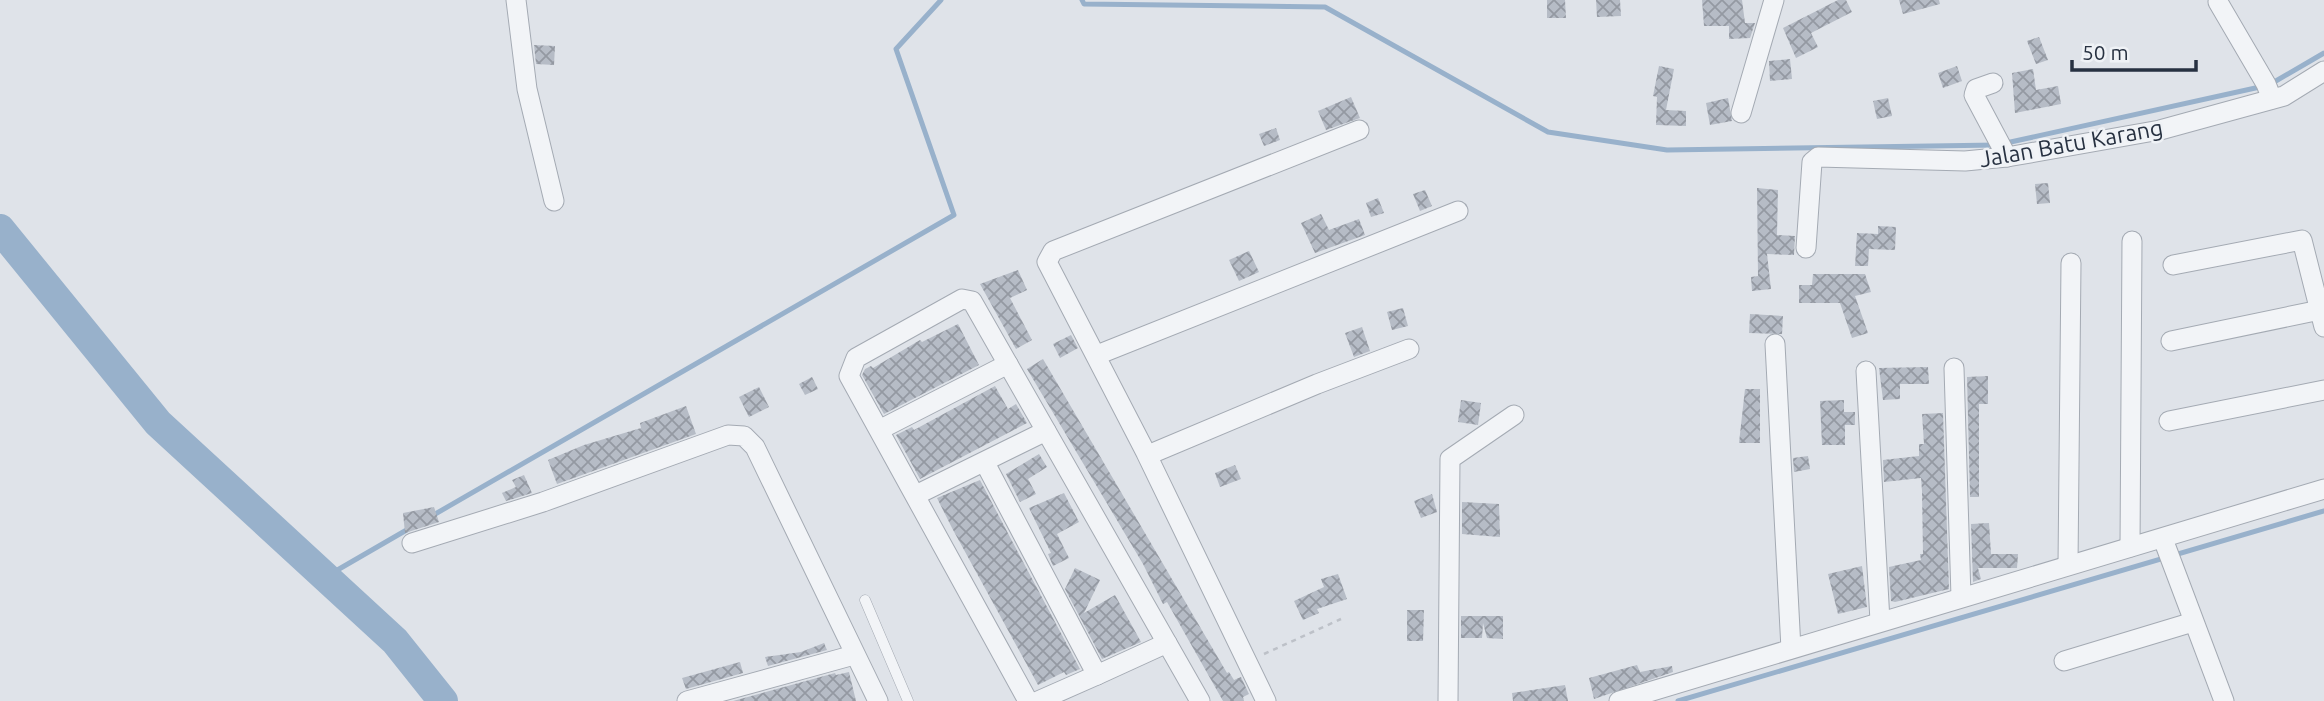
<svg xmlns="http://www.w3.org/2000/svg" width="2324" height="701" viewBox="0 0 2324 701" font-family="Ubuntu,sans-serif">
<defs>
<pattern id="building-cross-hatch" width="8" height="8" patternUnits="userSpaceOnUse" patternTransform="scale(1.75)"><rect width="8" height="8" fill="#b6bcc6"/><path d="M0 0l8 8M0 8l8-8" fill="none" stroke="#9499a2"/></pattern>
</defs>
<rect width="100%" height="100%" fill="#dfe3e9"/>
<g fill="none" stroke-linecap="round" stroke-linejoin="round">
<g stroke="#98b1cb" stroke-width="5">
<path d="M1082,0L1084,4L1325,7L1548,132L1667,150L1997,145"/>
<path d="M2006,143L2269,85L2324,53"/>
<path d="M430,517L954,215L896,49L941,0"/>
<path d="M327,576L410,528"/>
<path d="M1678,701L2324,511"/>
</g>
<path stroke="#98b1cb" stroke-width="30" d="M0,229L158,423L395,641L443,701"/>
</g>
<g fill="url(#building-cross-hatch)">
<path d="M1547,0H1565L1566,18H1547Z"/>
<path d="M1596,0H1620L1621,16L1597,17Z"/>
<path d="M1702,0H1742L1745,23H1755L1750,38L1729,39V26H1704Z"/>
<path d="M1838,0H1846L1852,12L1811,33L1818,47L1796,58L1783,28Z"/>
<path d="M1899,0H1939L1940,4L1903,14Z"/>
<path d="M2039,37L2048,60L2036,64L2027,41Z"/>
<path d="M534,45L555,46L554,65L536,64Z"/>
<path d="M1790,59L1792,79L1770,81L1769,61Z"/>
<path d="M1659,66L1674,69L1666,110L1686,111V126L1656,125L1657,97L1653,96Z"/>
<path d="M1957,66L1962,81L1943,88L1938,73Z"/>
<path d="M2033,69L2036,90L2058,86L2061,104L2015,113L2012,73Z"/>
<path d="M1351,97L1360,118L1326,130L1318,111Z"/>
<path d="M1728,98L1732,121L1710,125L1706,103Z"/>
<path d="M1888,98L1892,116L1877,119L1873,101Z"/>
<path d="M1276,128L1280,140L1264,146L1259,134Z"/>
<path d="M2048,183L2050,203L2037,204L2035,184Z"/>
<path d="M1757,188L1778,190L1777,235L1795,236L1794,255L1767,254L1771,289L1752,291L1751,277L1758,276Z"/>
<path d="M1425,190L1432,206L1420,211L1413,194Z"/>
<path d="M1378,198L1384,213L1371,217L1366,203Z"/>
<path d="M1321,214L1329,230L1359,219L1365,235L1315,253L1301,223Z"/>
<path d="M1878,226L1896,227L1895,250L1869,249L1868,266H1855L1857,233L1878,234Z"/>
<path d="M1249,251L1259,272L1239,281L1229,260Z"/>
<path d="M1018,270L1027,290L1010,298L1032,340L1016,349L980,284Z"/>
<path d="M1813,274H1865L1871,292L1855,296L1868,333L1852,338L1840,303H1799V285H1812Z"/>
<path d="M1403,308L1408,326L1392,330L1387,312Z"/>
<path d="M1750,314L1783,316L1782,334L1749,333Z"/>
<path d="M958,324L979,365L884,414L862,375L865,369L871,366L873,368L920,340L922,342Z"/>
<path d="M1362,327L1370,351L1354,357L1345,333Z"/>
<path d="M1071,335L1078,348L1060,358L1053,344Z"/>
<path d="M1043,359L1227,673L1229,672L1234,680L1241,677L1249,694L1243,697L1244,701H1223L1167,602L1163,604L1143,564L1027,369Z"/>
<path d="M1928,367L1929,384H1900V399L1883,400L1879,368Z"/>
<path d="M1988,376V404H1979V497H1970L1967,377Z"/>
<path d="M812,377L818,389L805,395L799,384Z"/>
<path d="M995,386L1008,409L1016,404L1027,423L920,479L896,435L912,427L914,430Z"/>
<path d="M759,387L769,407L749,417L739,397Z"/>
<path d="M1745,389H1760V443H1739Z"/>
<path d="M1461,400L1481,403L1478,425L1458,422Z"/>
<path d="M1844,400V412H1855V425H1845V445H1822L1820,401Z"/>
<path d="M686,406L696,434L557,484L548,460L584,445L641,428L640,423Z"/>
<path d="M1943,413L1949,589L1895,602L1891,601L1889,567L1921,560L1920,554H1923L1922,491L1921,478L1884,482L1883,460L1919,456V444H1924L1922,414Z"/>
<path d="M1039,454L1047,467L1028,479L1036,494L1020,502L1006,474Z"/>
<path d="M1808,456L1810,469L1794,472L1793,458Z"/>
<path d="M1235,465L1241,479L1220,487L1215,473Z"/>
<path d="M524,475L532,493L506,501L502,493L516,487L512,480Z"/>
<path d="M980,480L1011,539L1080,669L1066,675L1064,672L1038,685L952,528L937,498Z"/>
<path d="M1064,493L1079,522L1057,534L1069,558L1053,566L1048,554L1051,553L1029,508Z"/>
<path d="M1432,494L1437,512L1421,518L1414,501Z"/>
<path d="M1462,502L1499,504L1500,537L1462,534Z"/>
<path d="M434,507L439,522L405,533L403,513Z"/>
<path d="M1989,523L1991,554H2018L2017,568H1978L1981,579L1973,582L1971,524Z"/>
<path d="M1862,566L1867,607L1838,614L1828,574Z"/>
<path d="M1075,568L1100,580L1084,613L1115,595L1141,642L1102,659L1065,589Z"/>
<path d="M1338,574L1347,599L1317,609L1319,613L1303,620L1294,601L1324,587L1321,579Z"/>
<path d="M1407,610H1424L1423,641H1407Z"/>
<path d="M1461,616H1503V639L1487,638L1483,623L1482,638H1461Z"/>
<path d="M824,643L827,650L768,666L765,657L801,652Z"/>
<path d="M740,662L743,673L686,689L682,678Z"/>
<path d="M1637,665L1640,672L1672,666L1673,672L1594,699L1589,678Z"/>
<path d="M849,672L856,701H733L835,673L836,675Z"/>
<path d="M1565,685L1568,701H1513L1512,693Z"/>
</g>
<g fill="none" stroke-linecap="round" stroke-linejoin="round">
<g stroke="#a4aab3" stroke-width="11">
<path id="lane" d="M865,600L908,701"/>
</g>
<g stroke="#a4aab3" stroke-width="21">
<g id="street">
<path d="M516,0L527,89L554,201"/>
<path d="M2218,2L2266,84L2272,99"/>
<path d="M1993,83L1976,89L1974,95L2007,157"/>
<path d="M1741,113L1774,0"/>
<path d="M1806,248L1812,162L1818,157L1965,161L2007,157L2160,130L2284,96L2324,71"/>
<path d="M2173,265L2302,240L2324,327"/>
<path d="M2171,341L2320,310"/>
<path d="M1775,344L1791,649"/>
<path d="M1097,355L1458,211"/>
<path d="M1954,368L1961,597"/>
<path d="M1866,371L1880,621"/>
<path d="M2169,421L2324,390"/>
<path d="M881,429L1008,364"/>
<path d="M1148,455L1317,384L1409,349"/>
<path d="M985,463L1097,675L1167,643"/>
<path d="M916,495L1046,431"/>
<path d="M2163,539L2224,701"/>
<path d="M412,543L543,502L728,435L744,436L755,447L878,701"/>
<path d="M2130,547L2132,241"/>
<path d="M2068,565L2071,263"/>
<path d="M2064,661L2193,622"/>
<path d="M687,701L854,655"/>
<path d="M1028,701L849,376L856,358L962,299L972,301L1200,701"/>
<path d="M1038,701L1097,675"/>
<path d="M1266,701L1146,453L1047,262L1053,251L1359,130"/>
<path d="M1448,701L1450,459L1514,415"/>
<path d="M1619,701L2324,489"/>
</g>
</g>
<path stroke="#bdc1c8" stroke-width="2.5" stroke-dasharray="5 5" stroke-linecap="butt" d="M1264,654L1341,619"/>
<use href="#lane" stroke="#f2f4f7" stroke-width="10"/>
<use href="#street" stroke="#f2f4f7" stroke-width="19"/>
</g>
<g text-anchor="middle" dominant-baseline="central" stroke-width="5" stroke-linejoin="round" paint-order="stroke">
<g font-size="23" fill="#273141" stroke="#eff2f6">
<text transform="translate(2071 143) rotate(-10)">Jalan Batu Karang</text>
</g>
</g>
<path d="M2072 60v10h124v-10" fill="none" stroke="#273141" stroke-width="3.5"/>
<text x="2082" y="60" font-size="21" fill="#273141" stroke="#eff2f6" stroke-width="5" paint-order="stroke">50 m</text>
</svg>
